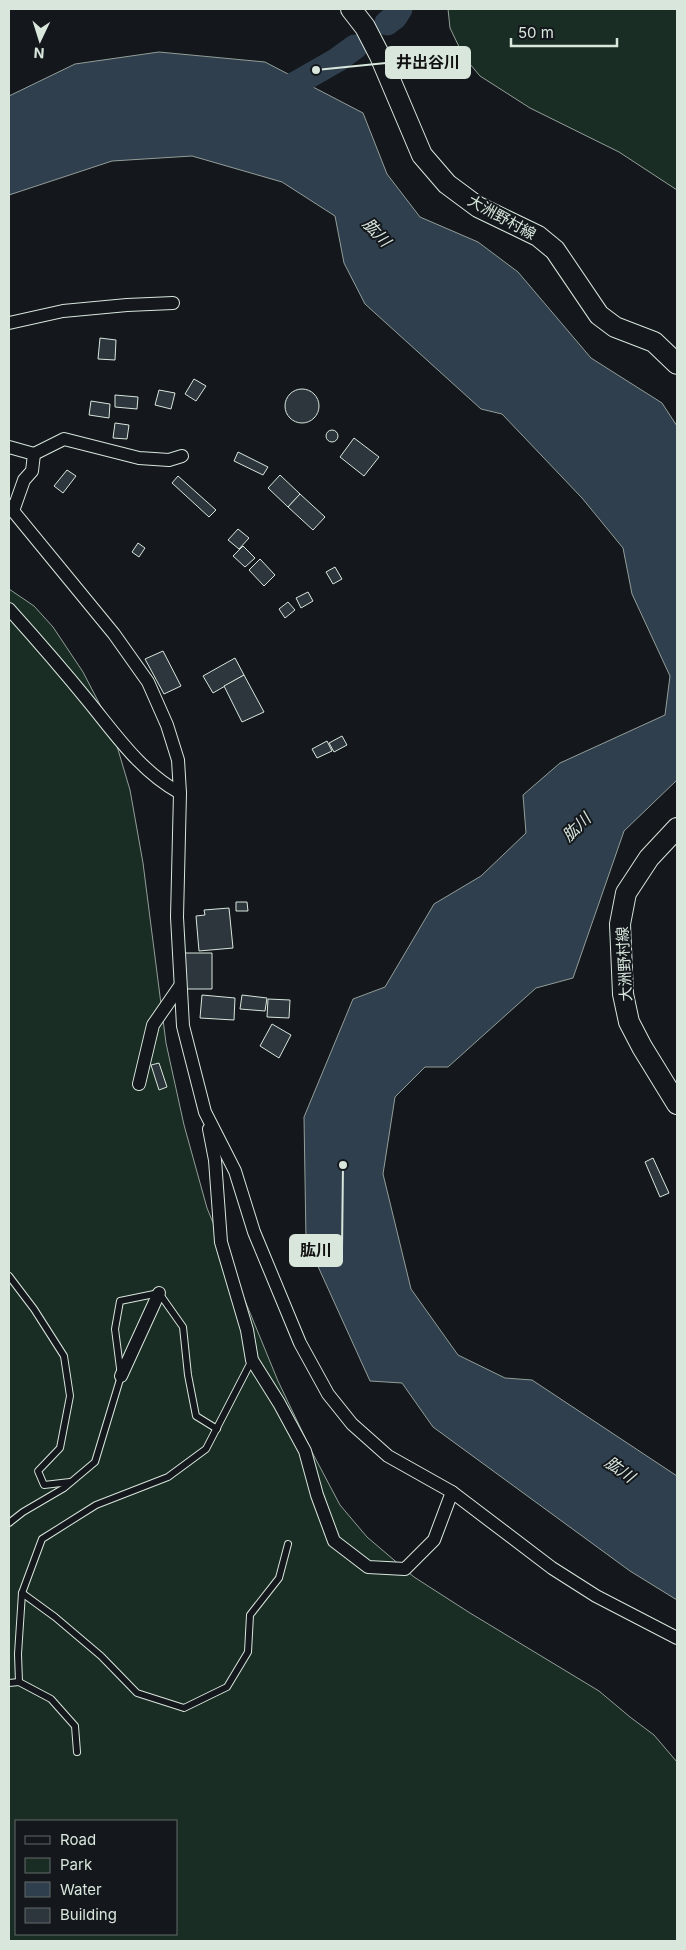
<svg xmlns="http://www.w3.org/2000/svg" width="686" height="1950" viewBox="0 0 686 1950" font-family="Inter,'Noto Sans JP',sans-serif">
<rect width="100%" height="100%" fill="#14181c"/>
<g fill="#1a2d24" stroke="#939e99" fill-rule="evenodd">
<path d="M448,9H677V190L619,152L530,108L480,76L464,57L450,28Z"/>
<path d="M9,589L34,606L53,627L83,672L111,726L130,790L143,863L166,1043L184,1125L207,1208L278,1381L312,1452L340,1505L367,1537L414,1577L470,1613L599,1691L630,1717L654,1735L677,1762V1941H9ZM16,1821H176V1934H16Z"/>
</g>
<path fill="#2f3f4d" stroke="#939e99" d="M159,52L265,62L363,113L387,174L420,217L478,242L518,272L591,358L662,403L677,426V780L624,831L573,978L536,988L448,1067H425L395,1097L383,1174L411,1289L458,1355L505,1378L532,1380L677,1476V1600L630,1571L433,1427L402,1383L370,1381L306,1240L304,1117L353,999L385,987L434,904L481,876L526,833L523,795L560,763L665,715L670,676L632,594L623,548L582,498L502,414L481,409L365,304L344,263L335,216L282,182L192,156L112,161L9,195V96L75,64Z"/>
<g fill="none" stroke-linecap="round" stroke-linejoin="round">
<g stroke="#2f3f4d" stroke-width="25">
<path d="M387,23L395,17L400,9"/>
<path d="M281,92L337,60L355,47"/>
</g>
</g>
<g fill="#2c363c" stroke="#d8e6dc">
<path d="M100,338L116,340L115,360L98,359Z"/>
<path d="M194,379L206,386L196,401L185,394Z"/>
<circle cx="302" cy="406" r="17"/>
<path d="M159,390L175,393L171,409L155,405Z"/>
<path d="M115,395L138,397L137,409L115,407Z"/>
<path d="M91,401L110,404L109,418L89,415Z"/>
<path d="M115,423L129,425L127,439L113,438Z"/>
<circle cx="332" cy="436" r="6"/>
<path d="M354,438L379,457L364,476L340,457Z"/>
<path d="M238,452L268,467L263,475L234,461Z"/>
<path d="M67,470L76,476L63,493L54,486Z"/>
<path d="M280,475L300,494L288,507L268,488Z"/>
<path d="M178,476L216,510L209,517L172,483Z"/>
<path d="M300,494L325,517L313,530L288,507Z"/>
<path d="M238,529L249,538L239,549L228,540Z"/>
<path d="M138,543L145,548L139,557L132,552Z"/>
<path d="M243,546L255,558L245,567L233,556Z"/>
<path d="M260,559L275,575L264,586L249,570Z"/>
<path d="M335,567L342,579L333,584L326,572Z"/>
<path d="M308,592L313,601L301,608L296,598Z"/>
<path d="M288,602L295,610L285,618L279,609Z"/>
<path d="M163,651L181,686L164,694L145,659Z"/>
<path d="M235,658L244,675L213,693L203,676Z"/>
<path d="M244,675L264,712L242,722L224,686Z"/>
<path d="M342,736L347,745L334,752L329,743Z"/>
<path d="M327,741L332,751L317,758L312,749Z"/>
<path d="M236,902H247L248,911H236Z"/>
<path d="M229,908L233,948L199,951L196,916L205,915L204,910Z"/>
<path d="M185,953H212V989H186Z"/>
<path d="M202,995L235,998L234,1020L200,1018Z"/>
<path d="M242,995L267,998L265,1011L240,1009Z"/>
<path d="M268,999L290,1000L289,1018L267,1017Z"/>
<path d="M272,1024L291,1035L279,1058L260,1046Z"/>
<path d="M159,1063L167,1087L159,1090L151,1065Z"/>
<path d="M653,1158L669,1193L660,1197L645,1162Z"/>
</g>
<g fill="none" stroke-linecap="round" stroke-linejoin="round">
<g stroke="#d8e6dc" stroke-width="8">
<g id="lane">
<path d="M9,1276L34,1309L64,1356L70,1396L60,1448L38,1471L44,1485L70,1482"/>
<path d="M9,1523L23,1512L64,1488L95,1462L121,1376L115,1329L120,1301L159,1293L183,1327L188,1375L196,1416L217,1429"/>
<path d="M22,1593L55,1617L101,1656L137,1693L184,1708L227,1687L248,1652L250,1615L279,1578L288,1544"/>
<path d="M9,1683L19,1682"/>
<path d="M77,1752L75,1726L51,1699L19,1682L18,1654L22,1593L42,1539L96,1505L168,1477L206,1449L252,1360"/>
</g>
</g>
<g stroke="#d8e6dc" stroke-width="14">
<g id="street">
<path d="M9,323L63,311L127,305L173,303"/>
<path d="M9,447L34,454L32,471L24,480L13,511"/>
<path d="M34,454L64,439L139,458L169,460L182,456"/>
<path d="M9,506L114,634L148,682L167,725L178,760L180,793L177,917L183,1026L205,1112L235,1171L254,1232L300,1343L328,1394L352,1424L388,1456L452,1492L552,1568L596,1596L677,1638"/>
<path d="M9,609C36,639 63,670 89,702C116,735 141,772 180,793"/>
<path d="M139,1084L153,1025L180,986"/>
<path d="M209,1129L215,1160L221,1242L247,1330L252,1360L279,1403L305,1451L317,1495L334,1541L368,1567L405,1569L434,1540L452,1492"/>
<path d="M121,1376L159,1293"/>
</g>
</g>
<g stroke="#d8e6dc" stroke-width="22">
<g id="primary">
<path d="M351,9L365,27L380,56L422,155L447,184L478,207L538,236L555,250L599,315L615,327L654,342L677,364"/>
<path d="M677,828L649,858L626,893L620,924L623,994L629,1022L642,1047L677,1104"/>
</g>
</g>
<use href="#lane" stroke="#14181c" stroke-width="6"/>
<use href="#street" stroke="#14181c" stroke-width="12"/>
<use href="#primary" stroke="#14181c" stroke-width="20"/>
</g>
<g text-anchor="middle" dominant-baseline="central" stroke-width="4" stroke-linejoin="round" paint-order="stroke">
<g font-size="15" fill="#d8e6dc" stroke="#14181c">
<text transform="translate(502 217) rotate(29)">大洲野村線</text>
<text transform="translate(624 964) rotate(-93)">大洲野村線</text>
</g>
<g font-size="16" font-style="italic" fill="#d8e6dc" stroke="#14181c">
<text transform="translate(377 232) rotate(47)">肱川</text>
<text transform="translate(576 827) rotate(-44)">肱川</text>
<text transform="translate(620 1469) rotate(35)">肱川</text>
</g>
</g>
<path fill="none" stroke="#d8e6dc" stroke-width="2" d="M316 70L386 63M343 1165L342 1250"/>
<g fill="#d8e6dc" stroke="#14181c" stroke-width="2">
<circle cx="316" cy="70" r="5"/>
<circle cx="343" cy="1165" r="5"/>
</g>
<g fill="#d8e6dc" stroke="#d8e6dc" stroke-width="2">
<rect x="386" y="47" width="84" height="31" rx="5"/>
<rect x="290" y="1235" width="52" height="31" rx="5"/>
</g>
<g font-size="16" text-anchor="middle" font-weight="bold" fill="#111">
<text x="428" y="68">井出谷川</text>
<text x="316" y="1256">肱川</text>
</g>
<rect width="686" height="1950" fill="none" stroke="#d8e6dc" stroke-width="20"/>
<rect x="15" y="1820" width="162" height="115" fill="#14181c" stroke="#626a69"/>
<rect x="25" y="1836" width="25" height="8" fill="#14181c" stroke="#626a69"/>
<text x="60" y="1845" font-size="15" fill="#d8e6dc">Road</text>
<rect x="25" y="1858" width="25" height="15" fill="#1a2d24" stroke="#626a69"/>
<text x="60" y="1870" font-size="15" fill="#d8e6dc">Park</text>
<rect x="25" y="1882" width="25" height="15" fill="#2f3f4d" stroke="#626a69"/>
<text x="60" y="1895" font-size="15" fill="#d8e6dc">Water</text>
<rect x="25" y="1908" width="25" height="15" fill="#2c363c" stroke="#626a69"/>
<text x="60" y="1920" font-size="15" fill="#d8e6dc">Building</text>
<g transform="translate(40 40) rotate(184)" stroke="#14181c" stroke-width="4" paint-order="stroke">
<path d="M0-4L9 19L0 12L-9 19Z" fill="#d8e6dc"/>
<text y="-8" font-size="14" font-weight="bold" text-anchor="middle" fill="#d8e6dc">N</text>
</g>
<path d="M511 38v8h106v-8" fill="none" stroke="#d8e6dc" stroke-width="2.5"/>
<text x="518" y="38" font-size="15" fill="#d8e6dc" stroke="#14181c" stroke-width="4" paint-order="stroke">50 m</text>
</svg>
